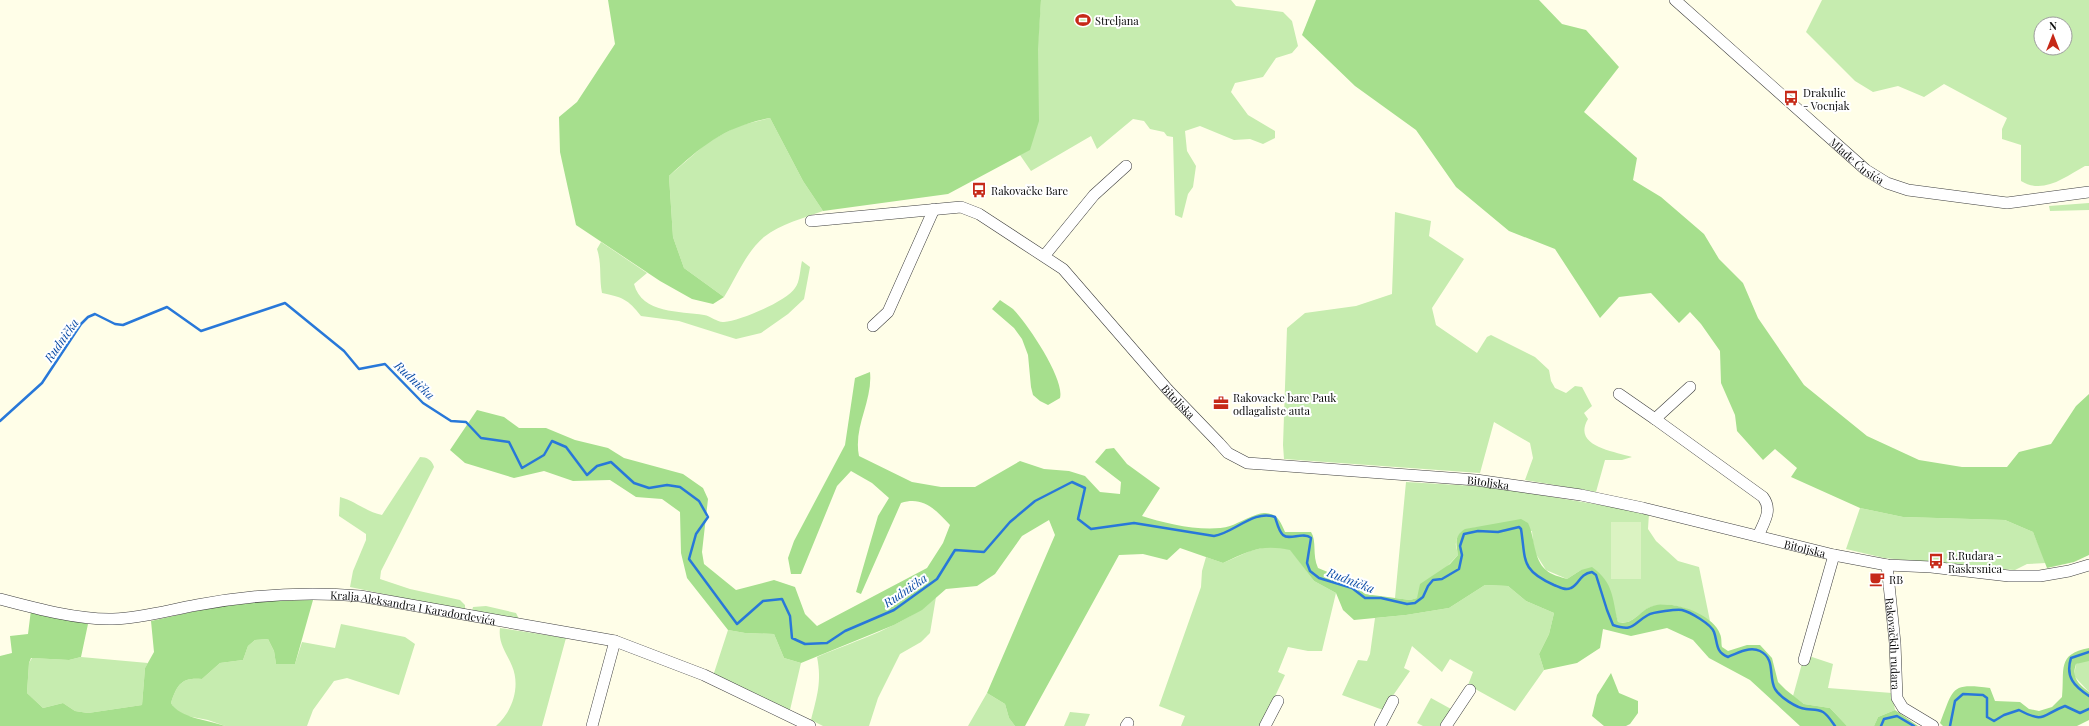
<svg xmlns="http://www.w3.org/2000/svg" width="2089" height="726" viewBox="0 0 2089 726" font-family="'Playfair Display',serif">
<rect width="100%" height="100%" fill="#fffee8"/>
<g fill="#c6ecaf" fill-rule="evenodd">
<path d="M1041,0H1231L1236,6L1283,12L1292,21L1298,46L1292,53L1276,58L1263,77L1235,83L1231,92L1248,115L1275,131V138L1263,144L1250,139L1234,140L1200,126L1185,131L1187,151L1196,166L1193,187L1188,194L1182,218L1175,215L1173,137L1167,136L1164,132L1150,129L1144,121L1133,119L1097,149L1091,136L1031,171L1020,155L1030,149Z"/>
<path d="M1822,0H2089V166H2085C2065,177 2043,195 2021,181V145L2002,139V129L2007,118L1944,84L1924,97L1898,86L1873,92L1855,81L1806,32ZM2041,24H2065V48H2041Z"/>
<path d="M770,118L803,181L823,211C804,218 780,224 764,237C746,252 736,278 724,297L684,268L673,237L669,176L708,142L738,126Z"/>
<path d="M2089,203V210L2050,211L2049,206Z"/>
<path d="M1395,212L1431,221L1429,236L1464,259L1432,308L1436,325L1477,353L1487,337L1491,335L1535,357L1549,370L1551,381L1555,388L1566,393L1575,386L1582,387L1592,406L1584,413L1588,419C1572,446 1613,451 1632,457L1622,460H1605L1596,492L1525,480L1533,458L1530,443L1494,422L1480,473L1284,459L1283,445L1287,328L1305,313L1356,306L1392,294Z"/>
<path d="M601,242L647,273L634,284C642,314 680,311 704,315C711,316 718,323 724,322C740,321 787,301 795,288C800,282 800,269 802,261L810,267L804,299L788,314L761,333L736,339L679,321L641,316C628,299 622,297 602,293C599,277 602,264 597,249Z"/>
<path d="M420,457C427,457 432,460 434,467L381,571L380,579L410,589L460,600L465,605V611L350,587L353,571L366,540V534L339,516L340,497C355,501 367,512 382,515Z"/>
<path d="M1406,482L1492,487L1649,513L1648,529L1656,541L1678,561L1699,567L1710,621C1692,611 1677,601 1654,606C1640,609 1634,626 1618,622L1615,612L1581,570L1567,579L1546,570L1534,551L1532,531C1515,530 1458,517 1456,543C1455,546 1458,551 1458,555L1417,598L1410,600L1395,598Z"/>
<path d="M1860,508L1903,517L2005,520L2033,532L2046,563L2027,564L2015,570L1998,569L1884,558L1846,549Z"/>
<path d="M1270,546L1290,549L1314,581L1336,593L1322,651H1308L1288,647L1278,672L1285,675L1261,726H1181L1185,716L1159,706L1201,587L1202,571L1206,557L1223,563L1250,551Z"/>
<path d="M1485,585L1508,586L1526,601L1554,613L1549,634L1539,654L1544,670L1515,711L1468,685L1473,672L1450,659L1442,672L1412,646L1404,668L1410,671L1383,710L1342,695L1358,660L1367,661L1370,654L1375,618L1406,615L1449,608Z"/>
<path d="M936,597L930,633L921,642L900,654L878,698L869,726H823L811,720C817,696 822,682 817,657C857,640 903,627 936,597Z"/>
<path d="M486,606L516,613L519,619L472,611L473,607Z"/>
<path d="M341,624L405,637L415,644L399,695L347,678L334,681L313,710L307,726H225L208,720L187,716L175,710L171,703C177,685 181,677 202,679L220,663L243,660L248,646L255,640L268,639L274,651L276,664H295L302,642L335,648Z"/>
<path d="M500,628L566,638L542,726H496C512,712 521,687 512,666C506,652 498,643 500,628Z"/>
<path d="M728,630L745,633L774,634L784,658L801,663L790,710L713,676Z"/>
<path d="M1809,656L1833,664L1828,688L1892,693L1895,710L1878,717L1874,726H1847L1830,708L1804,704L1793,696L1803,660Z"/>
<path d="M81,657L148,663L145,668L142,705L88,713L75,711L63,703L43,708L27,693L29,663L32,658L69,660Z"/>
<path d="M2086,660L2089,661V692L2074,676L2076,664Z"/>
<path d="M987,693L1005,704L1009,718L1015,726H968Z"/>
<path d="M1431,698L1451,709L1441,726H1423L1417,723Z"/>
<path d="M1070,712L1090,714L1085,726H1064Z"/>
</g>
<g fill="#a6df8d">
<path d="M608,0H1041L1038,49L1039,121L1030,150L948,194L823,211L803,181L770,118C724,127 703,145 669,176L673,237L684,268L724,297L713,304L692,299L660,281L576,225L560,152L559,117L577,102L615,44Z"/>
<path d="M1316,0H1539L1562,24L1586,30L1619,67L1584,112L1637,158L1633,180L1661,197L1704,234L1719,259L1743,283L1758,318L1804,385L1867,436L1919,460L1962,467H2007L2019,452L2051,444L2076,406L2089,394V555L2074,562L2047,568L2033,532L2005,520L1903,517L1860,508L1791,477L1797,468L1775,449L1763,460L1737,431L1735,415L1721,383L1720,351L1701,324L1690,312L1679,323L1651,293L1619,297L1600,318L1555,249L1509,231L1456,187L1416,130L1355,86L1302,35Z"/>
<path d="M1000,300C1004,303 1009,306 1013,309C1027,323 1065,379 1060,398L1048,405L1040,401L1033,395L1031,387L1028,355L1022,339L1014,328L992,309Z"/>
<path d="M870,372C873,401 853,427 859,456L912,482L941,487H975L1020,461L1044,469L1069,471L1085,476L1100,492L1120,494L1121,482L1095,462L1106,449L1114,448L1127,464L1160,488L1142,516C1166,524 1207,533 1230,526C1239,523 1257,512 1265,513C1278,514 1280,521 1285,532H1311C1317,541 1312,555 1318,568L1354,583L1365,594L1410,600L1417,598L1420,584L1450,564L1458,555C1456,543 1454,536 1465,529L1521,519L1528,523C1535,537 1533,559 1546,570C1551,575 1561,577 1567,579L1581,570L1592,567C1614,583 1612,598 1618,622C1634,626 1639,610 1653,606C1673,600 1713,614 1720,634C1722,638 1721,643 1722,647L1728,651L1747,645H1760L1772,658L1778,682L1786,690L1804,704L1830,708L1847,726H1800L1750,680L1709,658L1693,640L1667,628L1631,636L1603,629L1600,648L1577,663L1544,670L1539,654L1549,634L1554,613L1526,601L1508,586L1485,585L1449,608L1406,615L1354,620L1343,610L1336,593L1314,581L1290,550C1261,544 1249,551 1223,563L1180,548L1167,560L1143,554L1119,555L1025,726H1015L1009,718L1005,704L987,693L1055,535L1049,520L1022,536L995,574L977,586L946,589L922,610L894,625L801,663L784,658L774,634L745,633L728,630L687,578L681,553L680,512L662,499L636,497L610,480L573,481L544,471L514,478L465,463L450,450L477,410L504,417L519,428H546L575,440L608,448L624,458L683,474L703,488L708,499L702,552L704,564L736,590L774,580L795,587L805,614L817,626L927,568L943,543L950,525C935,509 923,496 901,503L861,594L856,592L878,516L889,498L872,483L851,471L837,486L801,574H791L788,558L794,541L845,445L855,378Z"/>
<path d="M313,600L295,664H276L274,651L268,639L255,640L248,646L243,660L220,663L202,679C181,677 177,685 171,703C179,718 209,720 225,726H0V656L12,653L10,636L28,634L31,610L88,624L81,657L69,660L31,658L29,663L27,693L43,708L63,703L75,711L88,713L142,705L145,668L154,652L151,621L214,607L268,601Z"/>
<path d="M2089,648V661L2076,664C2071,678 2079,684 2089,692V720L2077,726H1943L1940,723C1954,688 1950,683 1990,688L1995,701L2020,702L2029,709L2039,711L2052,707L2062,697C2065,670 2056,654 2089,648Z"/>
<path d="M1611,673L1619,693L1638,701V713L1630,724L1626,726H1604L1592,716L1597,695Z"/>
<path d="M1895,710L1918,726H1874L1878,717Z"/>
</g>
<rect fill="#dbf3c2" x="1611" y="522" width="30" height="57"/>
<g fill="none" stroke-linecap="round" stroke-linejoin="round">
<g stroke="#2878d9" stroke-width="2.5">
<path d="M0,421L42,383L81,324L88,317L95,314L115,324L123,325L167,307L201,331L285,303L344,351L359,369L385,364L423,403L451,421L466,422L481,438L509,442L522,468L544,455L552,441L566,447L587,475L597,466L611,462L634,483L649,488L667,485L680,487L699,501L708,517L696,534L689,559L737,624L763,601L782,599L790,616L792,638L805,644L827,643L845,631L894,610L937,579L955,550L984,552L1010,522L1035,501L1072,482L1085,488L1078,519L1091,529L1134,523L1214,536C1234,533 1254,509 1275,517C1277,523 1279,532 1283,535C1290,541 1303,531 1311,538L1307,563L1310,571L1319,578L1352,588L1365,598H1381L1407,604L1415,603L1423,597L1428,586L1433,580L1442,579L1459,569L1462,555L1460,546L1464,534L1478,531L1498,532L1519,527L1521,529C1526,560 1520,570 1554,585C1559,587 1565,591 1571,588C1580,584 1579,574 1592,572L1596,575L1607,610L1613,625C1634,632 1632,624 1648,615C1653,612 1677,609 1682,610C1690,612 1711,624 1714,632C1718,643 1715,652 1728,657C1737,653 1750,646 1760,651C1776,659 1768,676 1775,689C1780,697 1796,708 1806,709C1812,710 1817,709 1823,712C1828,715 1832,722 1835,726"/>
<path d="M2089,652L2071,658C2065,677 2074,686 2089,696"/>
<path d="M1881,726L1884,719L1897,716L1914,726"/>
<path d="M1950,726L1955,701L1963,694L1983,695L1987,698V717L1994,721L2004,715L2019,710C2046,724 2041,715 2065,706L2080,713L2089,709"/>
</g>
<g stroke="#3e3e3e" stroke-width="12">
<g id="minor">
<path id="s1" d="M1675,0L1866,170L1887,183L1908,190L2007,203L2089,192"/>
<path id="s2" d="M811,221L961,207L979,214L1063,269L1168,390L1219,443L1228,453L1247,463L1476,480L1581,495L1643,508L1834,555L1887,565L1931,567L2009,576H2040L2069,571L2089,565"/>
<path d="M1045,255L1094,195L1126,166"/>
<path d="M873,326L888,312L934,209"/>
<path d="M1690,387L1655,419L1763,497C1773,510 1764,522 1758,536"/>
<path d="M1619,394L1655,419"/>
<path id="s3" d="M1887,565L1895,643L1897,698L1903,708L1933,726"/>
<path id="s4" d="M0,599C34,608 78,620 113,619C142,618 169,610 197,605C251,595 305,591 360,596L615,641L704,675L810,726"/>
<path d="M1804,660L1834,555"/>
<path d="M592,726L615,641"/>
<path d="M1126,726L1128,723"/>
<path d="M1265,726L1278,701"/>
<path d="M1380,726L1393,701"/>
<path d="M1446,726L1470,690"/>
</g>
</g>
<use href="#minor" stroke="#fff" stroke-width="11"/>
</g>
<defs>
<g id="stadium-bare" transform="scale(1.2)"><path d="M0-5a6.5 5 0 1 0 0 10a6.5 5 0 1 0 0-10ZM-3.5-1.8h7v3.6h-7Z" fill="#c62918" stroke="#fff" stroke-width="2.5" paint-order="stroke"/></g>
<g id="bus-bare" transform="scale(1.2)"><path d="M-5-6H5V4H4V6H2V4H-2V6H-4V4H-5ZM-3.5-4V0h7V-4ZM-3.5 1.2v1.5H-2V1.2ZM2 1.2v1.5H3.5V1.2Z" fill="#c62918" stroke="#fff" stroke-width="2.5" paint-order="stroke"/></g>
<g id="office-bare" transform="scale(1.2)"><path d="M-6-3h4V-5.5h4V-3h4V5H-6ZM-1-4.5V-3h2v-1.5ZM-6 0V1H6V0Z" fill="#c62918" stroke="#fff" stroke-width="2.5" paint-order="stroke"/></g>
<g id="cafe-bare" transform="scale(1.2)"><path d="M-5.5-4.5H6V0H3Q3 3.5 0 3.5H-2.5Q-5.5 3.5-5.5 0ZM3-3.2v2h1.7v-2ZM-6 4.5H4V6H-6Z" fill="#c62918" stroke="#fff" stroke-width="2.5" paint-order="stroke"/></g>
</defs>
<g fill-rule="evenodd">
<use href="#stadium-bare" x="1083" y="20"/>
<use href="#bus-bare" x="1791" y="98"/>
<use href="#bus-bare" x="979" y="190"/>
<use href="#office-bare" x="1221" y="403"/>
<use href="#bus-bare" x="1936" y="561"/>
<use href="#cafe-bare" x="1877" y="579"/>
</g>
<g text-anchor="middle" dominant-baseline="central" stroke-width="4" stroke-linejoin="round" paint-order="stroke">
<g font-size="11" fill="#0b0b0b" stroke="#fff" text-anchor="start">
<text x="1095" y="20">Streljana</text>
<text x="1803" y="92">Drakulic<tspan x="1803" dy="13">- Vocnjak</tspan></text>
<text x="991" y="190">Rakovačke Bare</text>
<text x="1233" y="397">Rakovacke bare Pauk<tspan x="1233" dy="13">odlagaliste auta</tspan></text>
<text x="1948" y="555">R.Rudara -<tspan x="1948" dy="13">Raskrsnica</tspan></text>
<text x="1889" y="579">RB</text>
</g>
<g font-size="11" fill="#0b0b0b" stroke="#fff">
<text stroke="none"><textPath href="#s1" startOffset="243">Mlađe Ćusića</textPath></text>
<text stroke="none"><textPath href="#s2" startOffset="446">Bitoljska</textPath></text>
<text stroke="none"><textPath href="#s2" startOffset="781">Bitoljska</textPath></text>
<text stroke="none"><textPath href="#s2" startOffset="1105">Bitoljska</textPath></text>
<text stroke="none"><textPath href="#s4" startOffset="418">Kralja Aleksandra I Karađorđevića</textPath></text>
<text stroke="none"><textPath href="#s3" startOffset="79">Rakovačkih rudara</textPath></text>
</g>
<g font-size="12" font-style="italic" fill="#0a4ba6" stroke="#fff">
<text transform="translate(61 340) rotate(-55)">Rudnička</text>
<text transform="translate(415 380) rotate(43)">Rudnička</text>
<text transform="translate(1351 580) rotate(21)">Rudnička</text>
<text transform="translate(905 590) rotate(-34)">Rudnička</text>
</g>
</g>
<g transform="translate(2053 36)"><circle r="19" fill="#ffffff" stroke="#9d9d9d"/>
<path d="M0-3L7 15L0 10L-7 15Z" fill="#c62918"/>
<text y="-6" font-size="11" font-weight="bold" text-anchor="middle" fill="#0b0b0b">N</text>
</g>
</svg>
